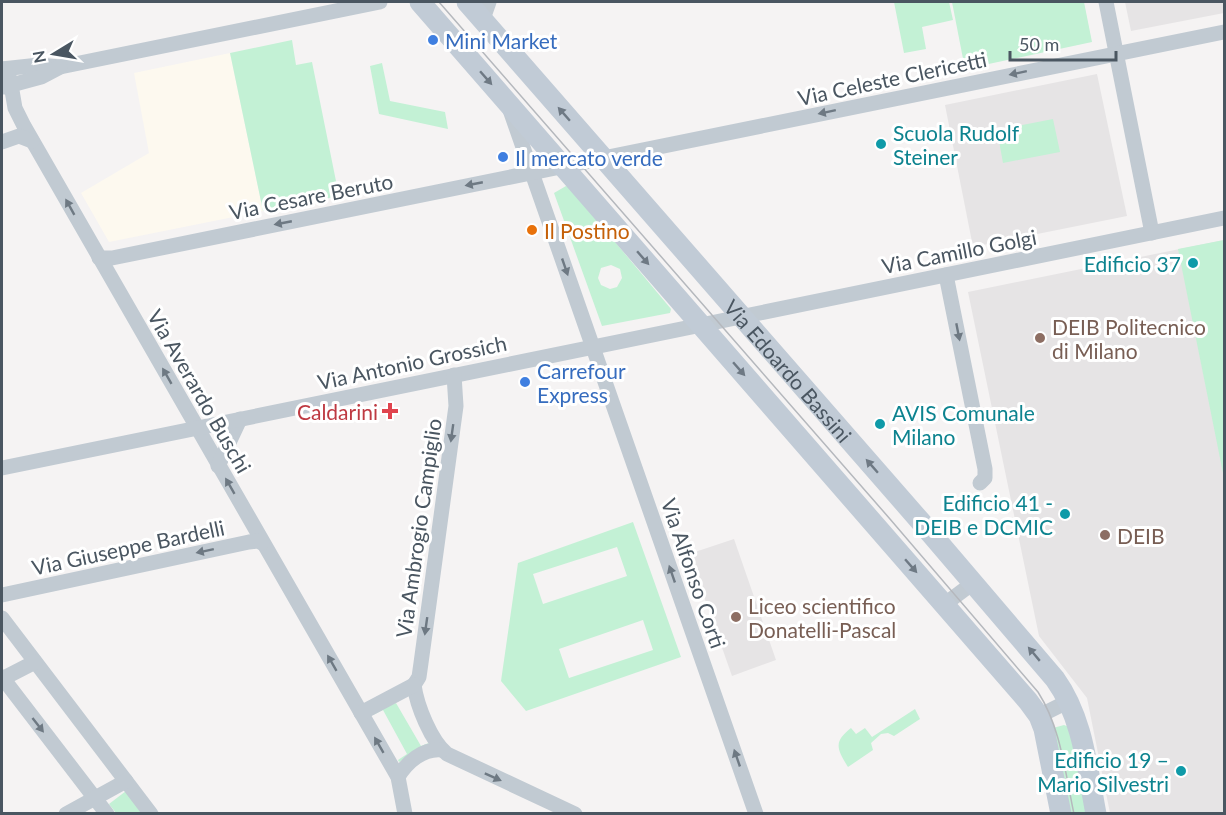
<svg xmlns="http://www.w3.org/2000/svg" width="1226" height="815" viewBox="0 0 1226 815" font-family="Lato,sans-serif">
<rect width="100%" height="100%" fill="#f5f3f3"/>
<path fill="#fdf9ef" d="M230,53L263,211L109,242L81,193L149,153L134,73Z"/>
<g fill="#e6e4e5">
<path d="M1125,2H1224V13L1131,31Z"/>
<path d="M1097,74L1127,216L973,247L945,105Z"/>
<path d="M1224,240V813H1110L1087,698L1039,636L968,292Z"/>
<path d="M734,539L776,660L732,676L689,554Z"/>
</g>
<g fill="#c3f1d5" fill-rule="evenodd">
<path d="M894,2H949L953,20L922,27L926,49L904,53Z"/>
<path d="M952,2H1084L1092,42L965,69Z"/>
<path d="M292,40L296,65L312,62L339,196L263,211L230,53Z"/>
<path d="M382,63L390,101L445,112L448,129L379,114L370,66Z"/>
<path d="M1053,119L1060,152L1003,163L997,130Z"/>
<path d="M566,186L570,188L671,309L670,313L602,326L554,193ZM611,265L620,269L622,278L617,287L610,289L601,285L598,278L601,268Z"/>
<path d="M1224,240V478L1178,249Z"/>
<path d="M633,522L681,657L526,711L501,681L518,563ZM617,547L627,576L543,604L533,574ZM643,620L653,650L569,678L559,649Z"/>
<path d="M396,703L421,746L431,742L399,762L398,760L407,754L383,710L373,715L372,713Z"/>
<path d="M915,709L920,719L894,736L888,733L881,734L871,743L873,750L848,767C837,749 833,742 851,728L856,734L865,728L872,737Z"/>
<path d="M1064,725L1069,727L1087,813H1066L1053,728Z"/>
<path d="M126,791L143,813H116L109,804Z"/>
</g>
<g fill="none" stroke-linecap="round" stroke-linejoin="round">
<g stroke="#c1cad2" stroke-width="15">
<path d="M1106,2L1152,233"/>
<path d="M483,19L489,2"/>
<path d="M2,69L39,65L60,67L380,2"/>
<path d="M4,69L10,79L15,108L24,126L398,777L405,814"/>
<path d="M4,87L41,77L60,67"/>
<path d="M510,110L756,814"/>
<path d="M2,142L19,136L32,141"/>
<path d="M99,258H112L1224,32"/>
<path d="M946,275L985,469V478L980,483"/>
<path d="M218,466L240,419"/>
<path d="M2,468L1224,218"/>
<path d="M2,595L249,542L258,541L262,543"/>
<path d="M945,604L973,583"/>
<path d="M2,618L151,814"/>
<path d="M2,677L107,814"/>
<path d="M2,679L35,662"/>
<path d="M414,685L419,677L421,663L456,406L454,375"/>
<path d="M414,685C417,706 431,741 447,754L575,814"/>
<path d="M361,713L414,685"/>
<path d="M1039,716L1069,701"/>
<path d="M398,777C407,762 423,748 442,750"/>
<path d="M66,814L126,781"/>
</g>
<g stroke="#c1cbd6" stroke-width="21">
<path d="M420,2L1028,701L1039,716L1044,729L1061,814"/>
<path id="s1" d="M467,2L921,522L1055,679C1083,718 1087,767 1096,814"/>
</g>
<path stroke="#b5b8bd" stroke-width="1.5" d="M439,2L890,519L1038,692C1061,728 1065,772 1074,814"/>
</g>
<defs><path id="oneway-solid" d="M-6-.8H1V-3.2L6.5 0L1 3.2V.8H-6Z" transform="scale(1.5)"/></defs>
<g fill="#6e7983">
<use href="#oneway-solid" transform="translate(1018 73) rotate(168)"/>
<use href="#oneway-solid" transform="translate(827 112) rotate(168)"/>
<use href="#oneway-solid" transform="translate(474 184) rotate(169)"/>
<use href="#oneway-solid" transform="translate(70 207) rotate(-119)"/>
<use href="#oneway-solid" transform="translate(283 223) rotate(169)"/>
<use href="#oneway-solid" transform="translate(565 267) rotate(71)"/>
<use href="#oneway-solid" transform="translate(958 332) rotate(79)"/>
<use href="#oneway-solid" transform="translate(167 376) rotate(-120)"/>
<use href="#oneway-solid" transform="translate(452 433) rotate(98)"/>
<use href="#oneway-solid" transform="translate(230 486) rotate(-120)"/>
<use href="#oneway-solid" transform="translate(205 551) rotate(168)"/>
<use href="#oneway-solid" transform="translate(672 574) rotate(-109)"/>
<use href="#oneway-solid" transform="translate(426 626) rotate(98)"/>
<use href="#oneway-solid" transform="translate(332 663) rotate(-120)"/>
<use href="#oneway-solid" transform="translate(38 725) rotate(52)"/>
<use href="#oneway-solid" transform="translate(379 745) rotate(-120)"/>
<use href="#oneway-solid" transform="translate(737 758) rotate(-109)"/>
<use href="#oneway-solid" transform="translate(493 777) rotate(24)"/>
</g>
<g fill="#6e7984">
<use href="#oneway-solid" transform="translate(486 78) rotate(49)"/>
<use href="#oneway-solid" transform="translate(564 114) rotate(-131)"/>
<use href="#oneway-solid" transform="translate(643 258) rotate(49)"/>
<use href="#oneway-solid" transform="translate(739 369) rotate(49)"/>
<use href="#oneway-solid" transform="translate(872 466) rotate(-131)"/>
<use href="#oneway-solid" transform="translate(911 566) rotate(49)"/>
<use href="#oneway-solid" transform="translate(1034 654) rotate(-130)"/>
</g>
<g fill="#3f7fe0" stroke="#fff" stroke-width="2">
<circle cx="433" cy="40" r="6"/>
<circle cx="503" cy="157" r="6"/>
<circle cx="525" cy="382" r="6"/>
</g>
<g fill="#0f9aa8" stroke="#fff" stroke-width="2">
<circle cx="881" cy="144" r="6"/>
<circle cx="1193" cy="263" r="6"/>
<circle cx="880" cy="424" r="6"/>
<circle cx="1065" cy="514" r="6"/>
<circle cx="1181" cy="771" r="6"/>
</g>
<circle fill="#e8710a" stroke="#fff" stroke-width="2" cx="532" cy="230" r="6"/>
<g fill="#8d6e63" stroke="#fff" stroke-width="2">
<circle cx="1040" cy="338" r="6"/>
<circle cx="1105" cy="535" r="6"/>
<circle cx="736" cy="617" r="6"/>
</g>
<path fill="#e0444e" stroke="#fff" stroke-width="2" d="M387 402h6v6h6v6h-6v6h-6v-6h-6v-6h6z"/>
<g text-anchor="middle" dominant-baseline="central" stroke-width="6" stroke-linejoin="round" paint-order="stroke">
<g font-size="21" fill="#366cbe" stroke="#fff" text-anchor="start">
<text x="445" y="40">Mini Market</text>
<text x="515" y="157">Il mercato verde</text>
<text x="537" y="370">Carrefour<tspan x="537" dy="24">Express</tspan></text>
</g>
<g font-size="21" fill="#4a5661" stroke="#fff">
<text transform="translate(892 78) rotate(-12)">Via Celeste Clericetti</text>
<text transform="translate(311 196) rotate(-11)">Via Cesare Beruto</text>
<text transform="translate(959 251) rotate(-11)">Via Camillo Golgi</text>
<text transform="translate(412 362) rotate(-12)">Via Antonio Grossich</text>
<text stroke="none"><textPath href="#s1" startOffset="489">Via Edoardo Bassini</textPath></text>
<text transform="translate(200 391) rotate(60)">Via Averardo Buschi</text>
<text transform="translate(418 528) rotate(-82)">Via Ambrogio Campiglio</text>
<text transform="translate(128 547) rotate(-12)">Via Giuseppe Bardelli</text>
<text transform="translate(694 573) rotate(71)">Via Alfonso Corti</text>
</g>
<g font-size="21" fill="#0d838f" stroke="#fff" text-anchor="end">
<text x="893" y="132" text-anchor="start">Scuola Rudolf<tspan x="893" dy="24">Steiner</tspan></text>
<text x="1181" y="263">Edificio 37</text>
<text x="892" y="412" text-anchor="start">AVIS Comunale<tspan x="892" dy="24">Milano</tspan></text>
<text x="1053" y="502">Edificio 41 -<tspan x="1053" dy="24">DEIB e DCMIC</tspan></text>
<text x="1169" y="759">Edificio 19 –<tspan x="1169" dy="24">Mario Silvestri</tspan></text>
</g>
<g font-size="21" fill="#c56008" stroke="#fff" text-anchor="start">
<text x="544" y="230">Il Postino</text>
</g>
<g font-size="21" fill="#785e54" stroke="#fff" text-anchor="start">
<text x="1052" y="326">DEIB Politecnico<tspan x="1052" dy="24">di Milano</tspan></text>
<text x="1117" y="535">DEIB</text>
<text x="748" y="605">Liceo scientifico<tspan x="748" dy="24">Donatelli-Pascal</tspan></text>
</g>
<g font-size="21" fill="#be3a42" stroke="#fff" text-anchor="end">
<text x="378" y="411">Caldarini</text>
</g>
</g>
<rect width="1226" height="815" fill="none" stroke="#4a5661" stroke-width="6"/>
<g transform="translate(54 54) rotate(259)" stroke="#ffffff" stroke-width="4.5" paint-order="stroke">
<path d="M0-4.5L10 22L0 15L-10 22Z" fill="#4a5661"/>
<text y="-9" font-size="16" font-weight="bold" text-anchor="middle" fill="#4a5661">N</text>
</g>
<path d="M1010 51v9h106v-9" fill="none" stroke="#4a5661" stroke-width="3"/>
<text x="1019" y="51" font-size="18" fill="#4a5661" stroke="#ffffff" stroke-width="4.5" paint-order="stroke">50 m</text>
</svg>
